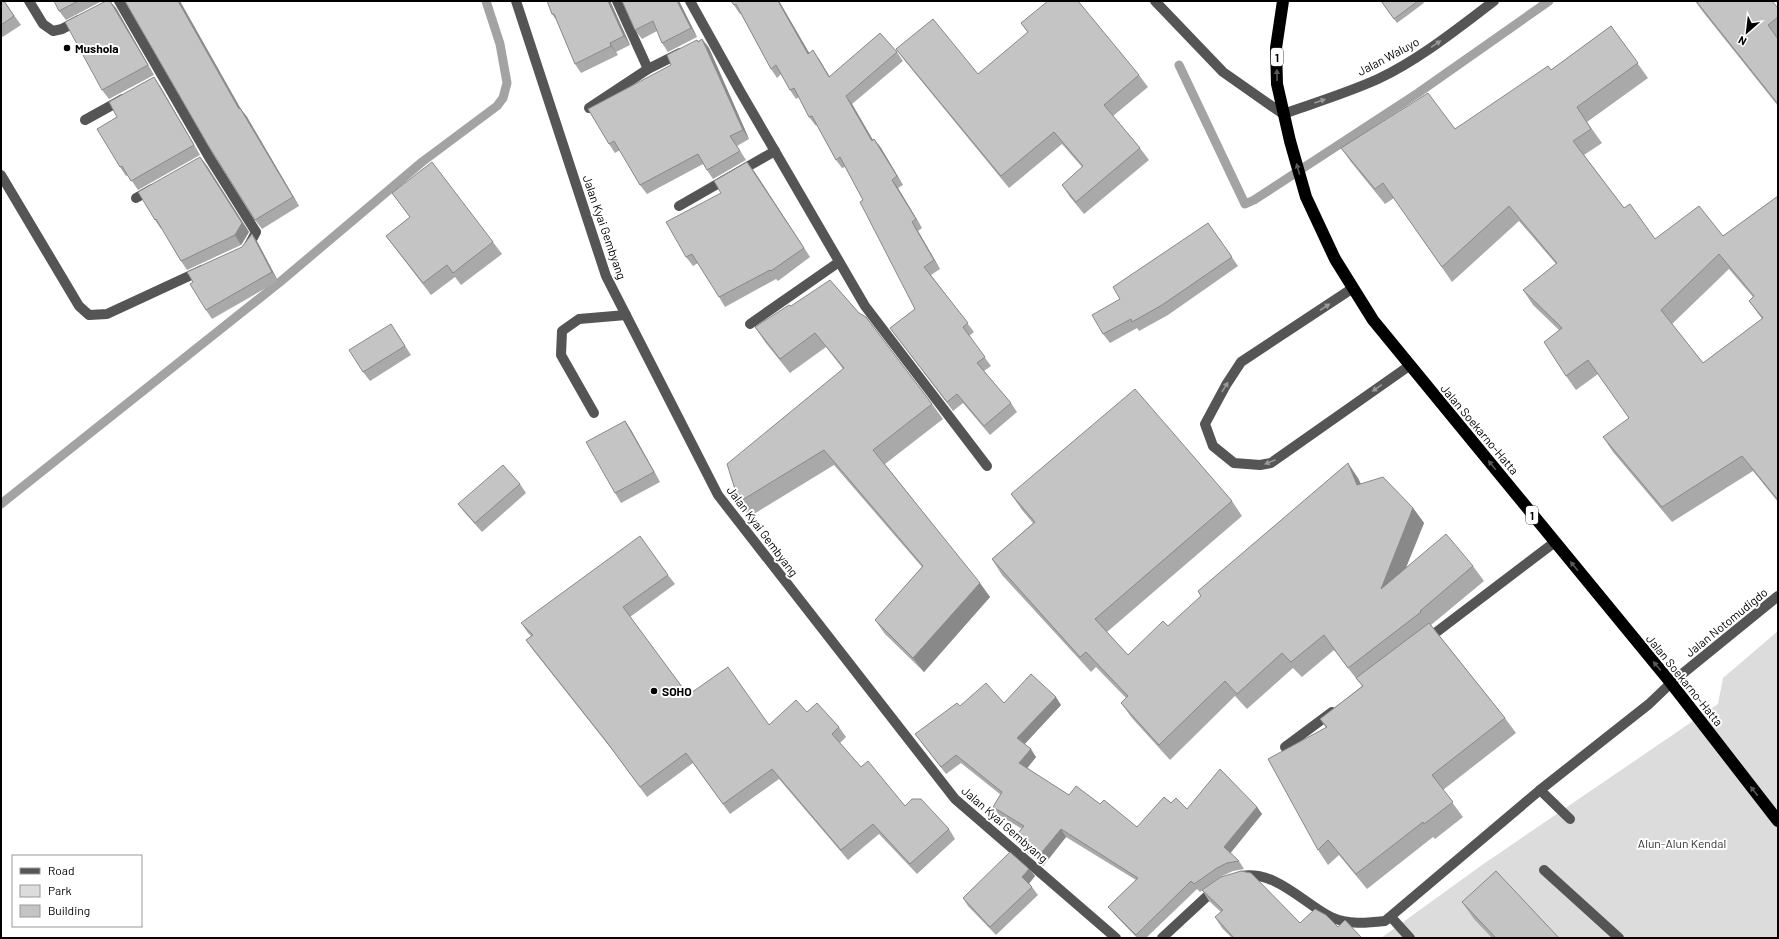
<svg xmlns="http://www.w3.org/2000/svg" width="1779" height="939" viewBox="0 0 1779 939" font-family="Barlow,sans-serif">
<rect width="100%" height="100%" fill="#fff"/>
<path fill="#dcdcdc" d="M1778,631V938H1381L1482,865L1718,704L1723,678Z"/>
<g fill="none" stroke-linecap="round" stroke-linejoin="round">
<g stroke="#a3a3a3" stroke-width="9">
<path d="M1179,65L1245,204L1254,200L1418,93L1549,1"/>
<path d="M1,504L280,282L422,162L497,106L503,98L507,83L500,44L486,1"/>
</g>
<g stroke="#555" stroke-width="10">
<path d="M29,1L43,24L53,31L62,29L79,20"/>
<path d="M119,1L209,157L256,232L247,249"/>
<path d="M516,1L606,276L718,495L955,799L1116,938"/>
<path d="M617,1L648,69"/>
<path d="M690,1L740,91L865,306L987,466"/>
<path d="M1155,1L1223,72L1283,114C1314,103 1347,93 1378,79C1420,59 1457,29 1494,1"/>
<path d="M589,108L648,69L680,53"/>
<path d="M85,120L123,99"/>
<path d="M1,175L79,306L89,315L107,314L202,270"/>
<path d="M136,198L152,189"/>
<path d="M679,206L775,151"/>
<path d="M1353,288L1241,362L1226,385L1205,424L1213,446L1234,463L1260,465L1271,463L1409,366"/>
<path d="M750,324L839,262"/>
<path d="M594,413L561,355L562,331L579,319L626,315"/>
<path d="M1426,640L1555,542"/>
<path d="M1285,747L1332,712"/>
<path d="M1540,790L1570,819"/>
<path d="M1544,870L1619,938"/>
<path d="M1241,876C1276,870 1303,903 1331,917C1348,925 1367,923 1385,921L1540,790L1649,704L1671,683L1778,596"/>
<path d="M1391,917L1410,938"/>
<path d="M1162,938L1216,888"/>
</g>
<path stroke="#000" stroke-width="12" d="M1283,1L1276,48L1277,84L1290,141L1306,197L1335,259L1373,320L1671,683L1778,821"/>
</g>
<g fill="#a9a9a9" fill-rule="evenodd">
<path d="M1,1H4L21,25L1,38Z"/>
<path d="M54,1H102L66,20L59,11Z"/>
<path d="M547,1L611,3L630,45L616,52L618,55L581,73L575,64L557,21L552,14Z"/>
<path d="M679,1L697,37L668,52L662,43L657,31L642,39L635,30Z"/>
<path d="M731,1H779L809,53L819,59L830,77L897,52L903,61L852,104L873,140L874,139L881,148L903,185L898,188L922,228L918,231L940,269L931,275L974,332L969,336L991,366L984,371L1011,403L1017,412L990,435L963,403L953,411L890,328L915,309L863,200L845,167L842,168L836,160L817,125L816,126L809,117L799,97L796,99L790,90L781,74L777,78L771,69L741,14H740Z"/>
<path d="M1381,1H1423L1424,3L1397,23Z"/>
<path d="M1695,1L1778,9V106L1703,12Z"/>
<path d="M116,8L154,75L109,99L102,90Z"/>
<path d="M1021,23L1139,75L1148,87L1113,116L1140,148L1149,160L1084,214L1070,197L1062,185L1082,167L1062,144L1009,188L905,61L896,49L978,74L1028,33Z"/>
<path d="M1611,26L1648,78L1587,122L1602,143L1584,155L1624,208L1655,239L1723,236L1778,196V502L1753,471L1672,522L1613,452L1603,437L1629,418L1598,374L1576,390L1566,376L1559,330L1533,305L1523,290L1556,264L1519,221L1452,282L1394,198L1385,204L1351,162L1341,148L1455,129L1551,70ZM1729,269L1753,297L1749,301L1762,319L1703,363L1672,324Z"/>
<path d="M702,39L709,48L749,139L737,146L746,160L713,179L703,164L647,194L640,185L620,150L615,153L609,144L671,65L698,41Z"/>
<path d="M160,86L200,155L138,190L128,175L126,176L120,167L117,117Z"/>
<path d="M240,108L247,117L299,206L262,229L255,220Z"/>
<path d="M200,157L207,166L249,232L241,245L187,270L181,261L162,228L161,229L155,220Z"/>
<path d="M754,171L810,257L778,281L776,279L725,307L719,297L698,263L693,266L686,257L721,193Z"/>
<path d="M392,193L493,242L502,254L461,285L455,277L431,295L395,248L386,236L410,217Z"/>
<path d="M1208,223L1238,266L1168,315L1139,331L1137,328L1110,343L1103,334L1120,299Z"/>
<path d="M252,234L258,243L278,281L212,319L206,310L193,282L242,247Z"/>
<path d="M791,306L932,404L943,419L885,464L990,597L924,672L885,634L875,620L922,567L834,465L749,517L739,502L843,369L826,347L790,373L765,342L755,327Z"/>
<path d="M397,333L411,355L370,381L363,372Z"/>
<path d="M625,421L631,430L660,482L621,503L615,493Z"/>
<path d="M1358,478L1361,484L1413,508L1424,523L1406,568L1473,566L1484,581L1431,625L1505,718L1516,733L1443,790L1463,817L1435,839L1433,837L1367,889L1339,855L1328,865L1318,850L1326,728L1320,719L1362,686L1334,650L1302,677L1293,668L1247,709L1235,696L1170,760L1132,718L1121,703L1126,698L1096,667L1091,672L1002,575L992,559L1033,523L1022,510L1011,494L1232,501L1242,516L1107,632L1128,655L1168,626Z"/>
<path d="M520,484L526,493L482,532L465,513L458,504Z"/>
<path d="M668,575L675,584L630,617L688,695L769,725L807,712L839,727L846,737L840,743L861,767L905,806L949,829L955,839L917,874L879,834L848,860L779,779L730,814L693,763L647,797L613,751L533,650L526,640L531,636L528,633L521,623Z"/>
<path d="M1004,703L1061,705L1024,744L1036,757L1027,768L1069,795L1100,804L1137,827L1171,803L1187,809L1257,807L1262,814L1230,853L1239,861L1244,869L1233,871L1222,876L1200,892L1197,889L1146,938H1137L1114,914L1108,907L1136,880L1066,837L1043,866L1020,846L1014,838L1022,829L999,815L993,807L1001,795L961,763L946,774L915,734L960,706Z"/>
<path d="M1029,869L1035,876L1029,883L1038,895L996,935L968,906L963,898Z"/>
<path d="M1202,890L1300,923L1338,927L1345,920L1361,938H1232L1222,928L1215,917L1221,912L1209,901Z"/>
<path d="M1462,902L1559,938H1492L1474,919Z"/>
</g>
<g fill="#898989">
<path d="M110,1L116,8L154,75L148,65Z"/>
<path d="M178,1H180L246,118L239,109Z"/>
<path d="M608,1H611V3L630,45L624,36Z"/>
<path d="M677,1H679L697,37L691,28Z"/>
<path d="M778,1H779L815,63L808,54Z"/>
<path d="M702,39L709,48L749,139L743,130Z"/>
<path d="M610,43L618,55L611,46Z"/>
<path d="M813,50L819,59L835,86L829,77Z"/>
<path d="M154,77L160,86L200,155L194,145Z"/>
<path d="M846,96L852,104L878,149L872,141Z"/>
<path d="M240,108L247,117L299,206L293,197Z"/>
<path d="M874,139L881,148L903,185L897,176Z"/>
<path d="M200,157L207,166L249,232L241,245L235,235Z"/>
<path d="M747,162L754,171L810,257L804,248Z"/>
<path d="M892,180L898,188L922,228L916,219Z"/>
<path d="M912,222L918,231L940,269L934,260Z"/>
<path d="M252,234L258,243L278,281L272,272Z"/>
<path d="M625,421L631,430L660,482L654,472Z"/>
<path d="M1348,463L1358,478L1368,500L1357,485Z"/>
<path d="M1413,508L1424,523L1391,604L1381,589Z"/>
<path d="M980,583L990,597L924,672L913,658Z"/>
<path d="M1056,697L1061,705L1023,746L1017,738Z"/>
<path d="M1031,749L1036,757L1025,771L1019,763Z"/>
<path d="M1257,807L1262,814L1229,855L1224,847Z"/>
<path d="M1061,829L1066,837L1043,866L1037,858Z"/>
<path d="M1029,869L1035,876L1028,885L1022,877Z"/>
</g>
<g fill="#c4c4c4" stroke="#898989" fill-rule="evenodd">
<path d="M1,1H4L14,16L1,25Z"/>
<path d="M54,1H78L59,11Z"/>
<path d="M106,1H110L148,65L102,90L65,22Z"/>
<path d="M125,1H178L239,109L240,108L293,197L255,220L208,145Z"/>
<path d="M547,1H608L624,36L610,43L611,46L575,64L554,14H552Z"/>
<path d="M622,1H677L691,28L662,43L653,21L635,30Z"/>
<path d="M731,1H778L808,54L813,50L829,77L880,33L897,52L846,96L872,141L874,139L897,176L892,180L916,219L912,222L934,260L924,267L968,323L963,327L985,357L977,363L1011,403L984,426L957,394L947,402L890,328L915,309L860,202L863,200L840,157L836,160L812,116L809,117L794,88L790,90L776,65L771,69L736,4L734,5Z"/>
<path d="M1048,1H1078L1139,75L1104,105L1140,148L1076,202L1062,185L1083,166L1054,132L1001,176L896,49L933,19L978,74L1028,32L1021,23Z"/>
<path d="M1381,1H1418L1394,19Z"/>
<path d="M1696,1H1772L1778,8V17L1768,25L1778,39V104Z"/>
<path d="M1611,26L1638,63L1577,107L1591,129L1573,141L1624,208L1630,204L1655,239L1699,206L1723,236L1778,196V500L1742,456L1662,507L1603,437L1629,418L1588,360L1566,376L1544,342L1562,328L1523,290L1557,263L1509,206L1442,267L1383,183L1375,189L1341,148L1428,93L1455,129L1548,66L1551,70ZM1719,254L1754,296L1749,301L1763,318L1703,363L1661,310Z"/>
<path d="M702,39L743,130L730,136L740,151L707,170L698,154L640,185L614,141L609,144L588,109L671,65L667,55L697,40L698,42Z"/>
<path d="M154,77L194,145L131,181L122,166L120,167L97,129L117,117L109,102Z"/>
<path d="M200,157L242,223L235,235L181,261L156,219L155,220L138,192Z"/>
<path d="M432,162L493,242L453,273L447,265L423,283L386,236L410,217L392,193Z"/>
<path d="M747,162L804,248L771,271L770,270L719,297L692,254L686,257L666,222L721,193L714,181Z"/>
<path d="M1208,223L1232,257L1162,305L1132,322L1131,319L1103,334L1092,315L1120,299L1113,287Z"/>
<path d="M252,234L272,272L206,310L190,284L193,282L187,272L242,247Z"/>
<path d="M830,280L859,313L866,317L932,404L873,450L980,583L913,658L875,620L923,566L824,450L739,502L727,464L844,368L815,333L780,359L755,327L789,305L791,306Z"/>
<path d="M391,324L405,346L363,372L349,350Z"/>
<path d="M1135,389L1232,501L1095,619L1128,655L1163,621L1168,626L1201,596L1198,591L1348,463L1357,485L1383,477L1413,508L1381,589L1446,534L1473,566L1420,611L1421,612L1348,668L1324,635L1291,662L1282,653L1237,694L1225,681L1159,745L1121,703L1128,696L1086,652L1080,657L992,559L1035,522L1011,494Z"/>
<path d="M625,421L654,472L615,493L586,442Z"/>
<path d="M503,465L520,484L475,523L458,504Z"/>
<path d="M640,536L668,575L623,607L688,695L728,667L769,725L796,700L807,712L817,703L839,727L832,734L861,767L868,761L905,806L912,799H921L949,829L910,864L873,824L841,850L772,769L723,804L686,753L640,787L606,741L526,640L533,635L521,623Z"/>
<path d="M1429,623L1505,718L1432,775L1453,802L1424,824L1423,822L1356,874L1328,840L1318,850L1268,759L1327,727L1320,719L1363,686L1356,678Z"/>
<path d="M1031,674L1056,697L1017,738L1031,749L1019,763L1069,795L1076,786L1100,804L1104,800L1137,827L1164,797L1171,803L1176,798L1187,809L1220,769L1257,807L1224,847L1239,861L1227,863L1217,868L1194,884L1191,881L1136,935L1108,907L1138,878L1061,829L1037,858L1014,838L1024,826L993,807L1002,792L956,755L941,767L915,734L957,703L960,706L986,683L1004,703Z"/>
<path d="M1010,852L1029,869L1022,877L1032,887L990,927L963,898Z"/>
<path d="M1241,871L1251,873L1300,923L1315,909L1326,915L1338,927L1345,920L1361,937L1360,938H1234L1215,917L1223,910L1202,890L1221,877Z"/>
<path d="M1496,871L1559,938H1496L1462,902Z"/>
</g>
<defs><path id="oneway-solid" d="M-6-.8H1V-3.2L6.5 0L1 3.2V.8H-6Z"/></defs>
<g fill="#999">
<use href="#oneway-solid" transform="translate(1436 44) rotate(-34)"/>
<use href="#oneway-solid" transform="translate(1320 101) rotate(-19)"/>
<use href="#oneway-solid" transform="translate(1325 307) rotate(-33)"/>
<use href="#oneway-solid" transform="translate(1225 387) rotate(-59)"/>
<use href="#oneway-solid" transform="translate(1377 388) rotate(145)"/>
<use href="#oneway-solid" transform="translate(1270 462) rotate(157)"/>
</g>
<g fill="#595959">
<use href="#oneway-solid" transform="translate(1277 75) rotate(-91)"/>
<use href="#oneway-solid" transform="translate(1298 169) rotate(-106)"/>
<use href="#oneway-solid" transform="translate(1492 465) rotate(-129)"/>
<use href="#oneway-solid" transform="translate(1574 566) rotate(-130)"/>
<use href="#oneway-solid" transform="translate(1657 666) rotate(-130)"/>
<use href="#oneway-solid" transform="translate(1754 791) rotate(-128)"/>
</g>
<g fill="#000" stroke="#fff" stroke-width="1.5">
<circle cx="67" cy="48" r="4"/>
<circle cx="654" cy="691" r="4"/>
</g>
<g text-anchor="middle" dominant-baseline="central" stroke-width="4" stroke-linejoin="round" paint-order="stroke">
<g fill="#fff" stroke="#4c4c4c" stroke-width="1">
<rect x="1271" y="48" width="12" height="18" rx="3"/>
<rect x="1526" y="506" width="12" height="18" rx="3"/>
</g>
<g font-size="11" font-weight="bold" fill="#000">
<text x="1277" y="57">1</text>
<text x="1532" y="515">1</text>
</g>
<g font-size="12" font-weight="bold" fill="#000" stroke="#fff" text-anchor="start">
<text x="75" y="48">Mushola</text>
<text x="662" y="691">SOHO</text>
</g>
<g font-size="12" fill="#000" stroke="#fff">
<text transform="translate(1388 56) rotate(-28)">Jalan Waluyo</text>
<text transform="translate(605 227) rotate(71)">Jalan Kyai Gembyang</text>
<text transform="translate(1480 429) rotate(50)">Jalan Soekarno-Hatta</text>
<text transform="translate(763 531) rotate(53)">Jalan Kyai Gembyang</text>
<text transform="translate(1726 622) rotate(-39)">Jalan Notomudigdo</text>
<text transform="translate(1685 680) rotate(51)">Jalan Soekarno-Hatta</text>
<text transform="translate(1005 824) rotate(41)">Jalan Kyai Gembyang</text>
</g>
<g font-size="12" fill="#333" stroke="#fff">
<text x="1682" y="843">Alun-Alun Kendal</text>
</g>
</g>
<rect width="1779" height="939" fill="none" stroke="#000000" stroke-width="4"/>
<rect x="12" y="855" width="130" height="72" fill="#ffffff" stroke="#999999"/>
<rect x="20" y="868" width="20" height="6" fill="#555555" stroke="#999999"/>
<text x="48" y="875" font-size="12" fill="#000000">Road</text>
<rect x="20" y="885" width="20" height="12" fill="#dcdcdc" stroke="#999999"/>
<text x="48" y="895" font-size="12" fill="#000000">Park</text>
<rect x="20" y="905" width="20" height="12" fill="#c4c4c4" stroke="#999999"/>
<text x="48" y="915" font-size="12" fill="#000000">Building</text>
<g transform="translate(1747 32) rotate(208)" stroke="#ffffff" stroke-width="3" paint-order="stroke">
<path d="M0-3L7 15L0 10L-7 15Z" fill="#000000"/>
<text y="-6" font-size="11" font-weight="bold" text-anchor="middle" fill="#000000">N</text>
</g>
</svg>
